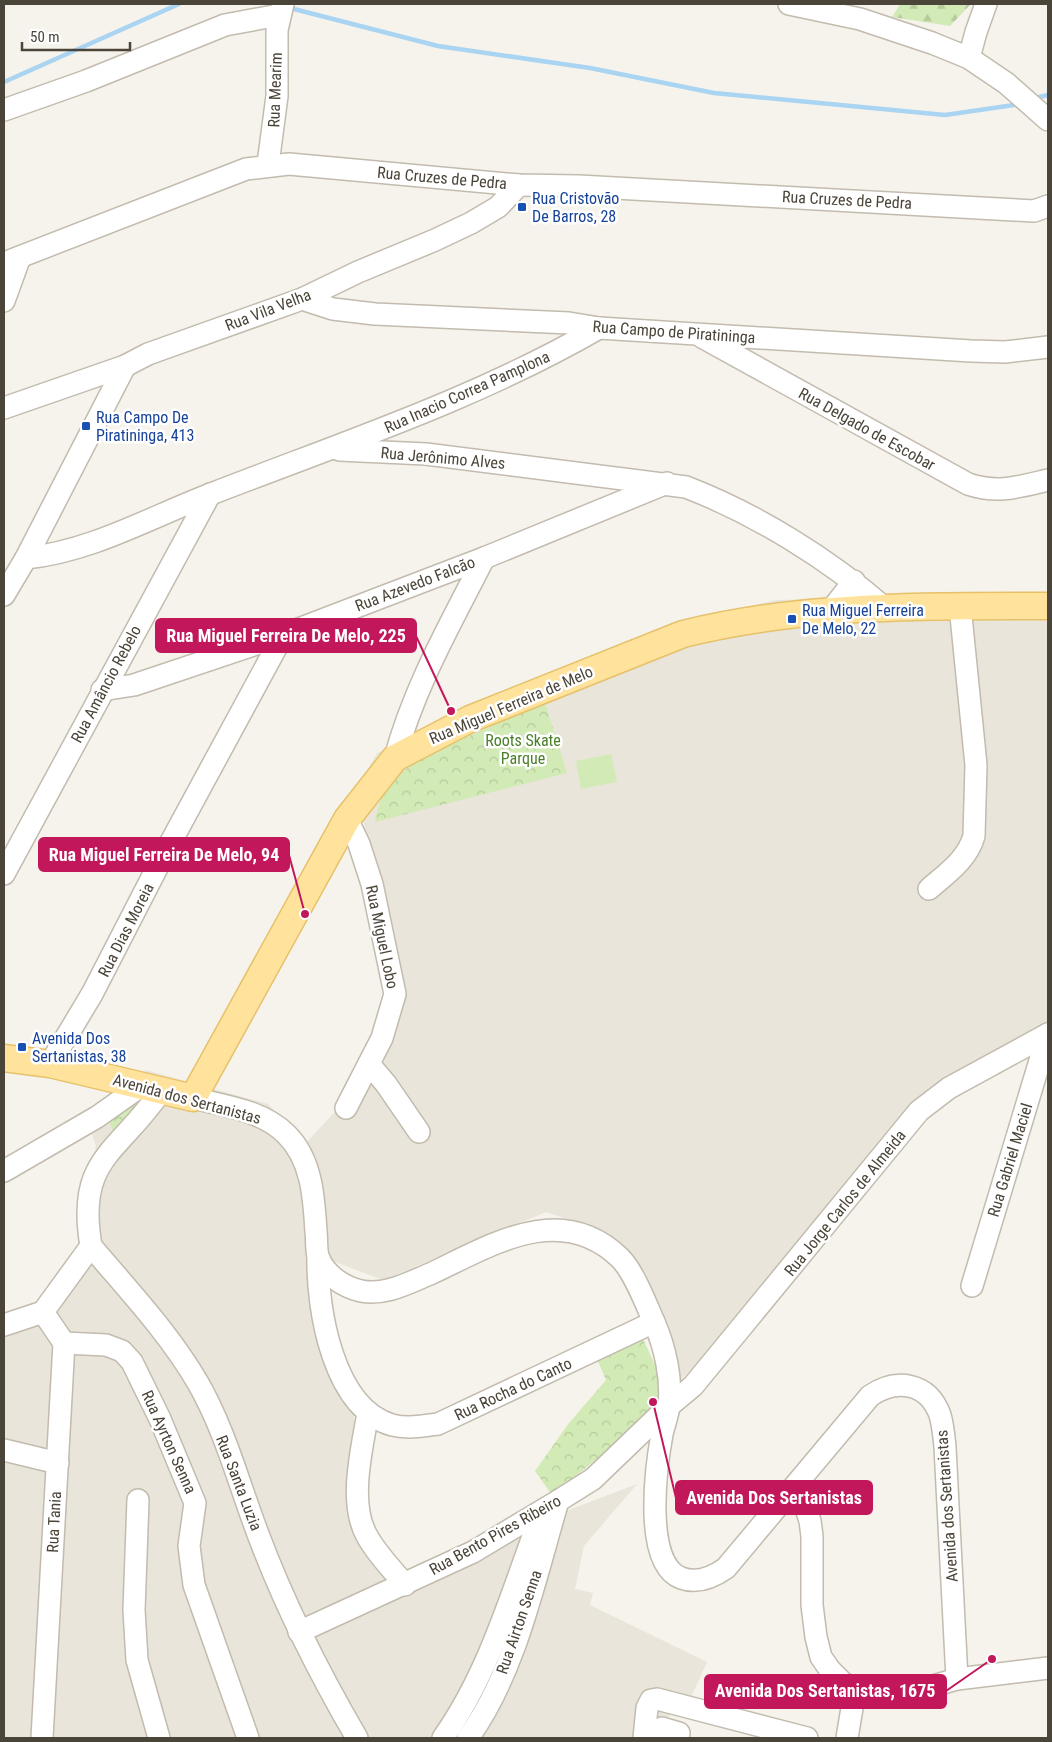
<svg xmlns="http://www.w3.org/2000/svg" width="1052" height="1742" viewBox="0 0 1052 1742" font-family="'Roboto Condensed',sans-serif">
<defs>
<pattern id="forest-firs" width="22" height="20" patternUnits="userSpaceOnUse" patternTransform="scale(1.25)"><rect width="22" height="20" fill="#d2eab5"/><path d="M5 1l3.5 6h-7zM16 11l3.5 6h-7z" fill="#b6ca9c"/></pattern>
<pattern id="park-crowns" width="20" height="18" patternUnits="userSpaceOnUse" patternTransform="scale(1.25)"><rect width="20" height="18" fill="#d2eab5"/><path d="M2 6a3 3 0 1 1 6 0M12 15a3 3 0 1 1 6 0" fill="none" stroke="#b6ca9c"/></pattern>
</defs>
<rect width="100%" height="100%" fill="#f6f3ec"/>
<path fill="#eae5da" d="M1048,595V1023L918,1100L718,1345L679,1381L605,1232L546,1212L383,1280L322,1257L331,1337L353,1389L357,1504L404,1572L535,1512L566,1511L637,1484L584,1546L575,1589L593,1593L590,1605L707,1662L688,1704L636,1738H4V1314L50,1307L91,1233L88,1183L96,1146L86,1116L146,1070L268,1104L305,1144L346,1100L393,991L358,788L377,753L683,622L776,600Z"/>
<path fill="#d2eab5" d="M611,754L617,782L581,789L576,761Z"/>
<path fill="url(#forest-firs)" d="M900,4H971L950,26L892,17Z"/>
<g fill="url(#park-crowns)">
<path d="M545,703L567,773L375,822C378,792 399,773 423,756Z"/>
<path d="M137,1094L147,1097L114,1133L107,1118Z"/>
<path d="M642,1337L657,1369L659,1397L649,1417L552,1495L535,1471L569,1423L606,1380L597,1359Z"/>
</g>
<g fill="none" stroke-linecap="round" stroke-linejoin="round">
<g stroke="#a9d4f2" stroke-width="4.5">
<path d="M294,9L438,46L590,68L714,93L945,115L1014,105"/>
<path d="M4,82L179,4"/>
<path d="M1039,97L1048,95"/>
</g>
<g stroke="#c2bbae" stroke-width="24">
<g id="minor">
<path d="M789,4L860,19L932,43L969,58L1006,83L1048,120"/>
<path d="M969,58L976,32L986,4"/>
<path d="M4,110L86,81L225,25L279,15"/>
<path d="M268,164L277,96V30L283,4"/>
<path d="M4,263L246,169L289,164L519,185L579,186L1034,211L1048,206"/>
<path d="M302,299L333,309L375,314L569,323L599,328L971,351L1005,352L1048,347"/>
<path d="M4,301L20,257"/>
<path d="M702,337L968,484C998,494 1018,487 1048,480"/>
<path d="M4,408L125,366L148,354L302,299L358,272L435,240L471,223L498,207L519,185"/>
<path d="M339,450L426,454L686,487C756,514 829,559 886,609"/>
<path d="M26,558C90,552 151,517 211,494C342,443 476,399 599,328"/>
<path d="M4,595L26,558L125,366"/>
<path d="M832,609L854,581"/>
<path d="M102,690L134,685L283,635L484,558L667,483"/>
<path d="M395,758C414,687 451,623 484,558"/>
<path d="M4,874L210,494"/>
<path d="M929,889C947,873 967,860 974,836L976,765L960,606"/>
<path d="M50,1064L92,994L160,862L283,635"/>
<path d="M369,1064L386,1084L419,1132"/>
<path d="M193,1098C224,1106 262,1110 286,1134C312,1159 314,1198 316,1232C317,1239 316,1249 318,1256C324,1274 343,1287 361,1291C385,1296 408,1283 430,1274C490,1246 560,1200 620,1258C634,1272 646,1304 654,1322C665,1347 672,1378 669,1406C668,1415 664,1425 662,1434C656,1467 643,1563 681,1578C697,1584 712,1578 726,1568L870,1396C896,1378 928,1382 940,1415C943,1425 944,1437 945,1447L957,1679"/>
<path d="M346,1108L382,1038L395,994L372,884L359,844L347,819"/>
<path d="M4,1171L97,1117L141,1086"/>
<path d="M91,1246C128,1290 169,1333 198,1383C225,1430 239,1484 258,1534C285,1606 319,1673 357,1738"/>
<path d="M318,1257C317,1309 333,1408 392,1425C407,1429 424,1426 438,1424L654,1322"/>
<path d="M972,1286L1048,1034"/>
<path d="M4,1325L43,1312L91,1246C76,1158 118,1154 161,1091"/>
<path d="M64,1343L106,1345L122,1351L132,1362L160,1419L195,1503L189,1546L194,1585L248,1738"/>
<path d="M368,1413C362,1448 348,1503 367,1536C376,1553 392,1569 405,1585"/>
<path d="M4,1450L58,1463"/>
<path d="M798,1483L810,1521L812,1536V1605L816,1637L821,1657L830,1670L842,1682L855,1690L886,1691L926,1688L957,1679L1048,1668"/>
<path d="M138,1500L134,1610L137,1660L159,1738"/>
<path d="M299,1632L473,1552L558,1501L593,1479L669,1406L693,1386L919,1111L949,1088L1048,1034"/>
<path d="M42,1738L64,1343L43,1312"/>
<path d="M443,1738C487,1676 510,1599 536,1528"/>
<path d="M468,1738C516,1672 535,1578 558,1501"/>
<path d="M644,1738L647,1708L651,1700L657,1699L807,1738"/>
<path d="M646,1738L662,1728L679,1733"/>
<path d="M847,1738L855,1690"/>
</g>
</g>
<g stroke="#e6c16a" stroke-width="29">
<path id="major" d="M4,1058L50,1064L193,1098L347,819L395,758L470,719L683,634C803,604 926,606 1048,606"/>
</g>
<use href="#minor" stroke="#fff" stroke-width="21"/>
<use href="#major" stroke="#ffe39c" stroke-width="26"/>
</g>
<g fill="#1a4fb4" stroke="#fff" stroke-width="2">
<rect x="517" y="202" width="10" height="10" rx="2.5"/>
<rect x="81" y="421" width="10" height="10" rx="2.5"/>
<rect x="787" y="614" width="10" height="10" rx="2.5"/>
<rect x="17" y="1042" width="10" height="10" rx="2.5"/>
</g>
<g text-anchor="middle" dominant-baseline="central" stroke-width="5" stroke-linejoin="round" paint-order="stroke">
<g font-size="16" fill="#4b4439" stroke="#fff">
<text transform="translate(275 90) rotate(-88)">Rua Mearim</text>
<text transform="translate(442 178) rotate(5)">Rua Cruzes de Pedra</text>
<text transform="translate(847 200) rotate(3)">Rua Cruzes de Pedra</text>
<text transform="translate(268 310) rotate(-21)">Rua Vila Velha</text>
<text transform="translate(674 332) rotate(4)">Rua Campo de Piratininga</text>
<text transform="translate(467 392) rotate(-24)">Rua Inacio Correa Pamplona</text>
<text transform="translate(867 429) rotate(29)">Rua Delgado de Escobar</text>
<text transform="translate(443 458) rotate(5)">Rua Jerônimo Alves</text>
<text transform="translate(415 584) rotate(-21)">Rua Azevedo Falcão</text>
<text transform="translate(106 684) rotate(-62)">Rua Amâncio Rebelo</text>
<text transform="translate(511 705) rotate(-23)">Rua Miguel Ferreira de Melo</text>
<text transform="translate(126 930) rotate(-63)">Rua Dias Moreia</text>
<text transform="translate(382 937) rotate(78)">Rua Miguel Lobo</text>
<text transform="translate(187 1099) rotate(15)">Avenida dos Sertanistas</text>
<text transform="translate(1010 1160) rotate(-73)">Rua Gabriel Maciel</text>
<text transform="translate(845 1203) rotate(-51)">Rua Jorge Carlos de Almeida</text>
<text transform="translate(513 1389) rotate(-25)">Rua Rocha do Canto</text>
<text transform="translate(169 1442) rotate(66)">Rua Ayrton Senna</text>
<text transform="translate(239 1483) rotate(69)">Rua Santa Luzia</text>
<text transform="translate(947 1506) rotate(-94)">Avenida dos Sertanistas</text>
<text transform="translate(54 1522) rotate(-87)">Rua Tania</text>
<text transform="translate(495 1535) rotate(-29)">Rua Bento Pires Ribeiro</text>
<text transform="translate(519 1622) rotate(-71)">Rua Airton Senna</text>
</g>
<g font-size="16" fill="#164399" stroke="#fff" text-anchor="start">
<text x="532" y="198">Rua Cristovão<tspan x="532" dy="18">De Barros, 28</tspan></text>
<text x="96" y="417">Rua Campo De<tspan x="96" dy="18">Piratininga, 413</tspan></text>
<text x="802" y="610">Rua Miguel Ferreira<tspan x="802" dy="18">De Melo, 22</tspan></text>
<text x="32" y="1038">Avenida Dos<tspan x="32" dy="18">Sertanistas, 38</tspan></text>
</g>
<g font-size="16" fill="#4a7f2a" stroke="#fff">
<text x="523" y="740">Roots Skate<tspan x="523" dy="18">Parque</tspan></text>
</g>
</g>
<path fill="none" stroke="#c2185b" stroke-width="2" d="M451 711L416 636M305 914L289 855M653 1402L676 1498M992 1659L946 1691"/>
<g fill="#c2185b" stroke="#fff" stroke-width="2">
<circle cx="451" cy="711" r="5"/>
<circle cx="305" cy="914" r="5"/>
<circle cx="653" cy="1402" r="5"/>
<circle cx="992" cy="1659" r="5"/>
</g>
<g fill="#c2185b" stroke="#c2185b" stroke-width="2">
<rect x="156" y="619" width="260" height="33" rx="5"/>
<rect x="39" y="838" width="250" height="33" rx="5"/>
<rect x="676" y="1481" width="196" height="33" rx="5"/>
<rect x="705" y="1675" width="241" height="33" rx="5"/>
</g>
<g font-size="18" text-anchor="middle" font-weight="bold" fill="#fff">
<text x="286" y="642">Rua Miguel Ferreira De Melo, 225</text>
<text x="164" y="861">Rua Miguel Ferreira De Melo, 94</text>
<text x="774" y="1504">Avenida Dos Sertanistas</text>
<text x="825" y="1697">Avenida Dos Sertanistas, 1675</text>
</g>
<rect width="1052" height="1742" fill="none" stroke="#4b4439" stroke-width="10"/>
<path d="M22 42v8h108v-8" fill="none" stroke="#4b4439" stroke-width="2.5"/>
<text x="30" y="42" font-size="15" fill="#4b4439" stroke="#ffffff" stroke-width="4" paint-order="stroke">50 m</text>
</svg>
